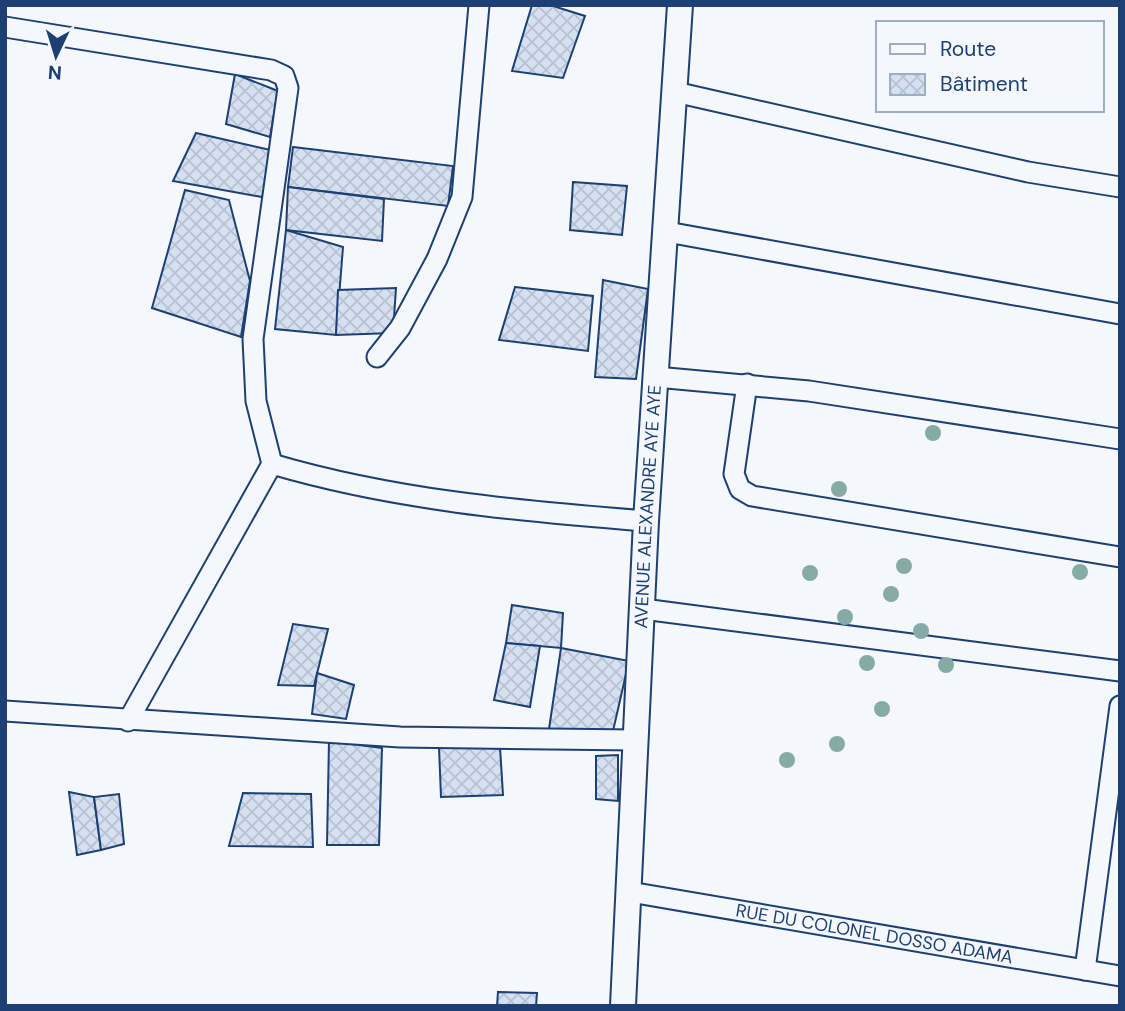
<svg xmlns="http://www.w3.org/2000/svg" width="1125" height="1011" viewBox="0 0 1125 1011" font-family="'DM Sans',sans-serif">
<defs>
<pattern id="building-cross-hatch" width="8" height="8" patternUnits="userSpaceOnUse" patternTransform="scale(1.75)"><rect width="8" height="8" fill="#d5e0f0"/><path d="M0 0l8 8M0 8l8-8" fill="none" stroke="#b6c1d1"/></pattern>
</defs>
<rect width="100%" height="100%" fill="#f4f7fb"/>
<g fill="url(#building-cross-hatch)" stroke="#1d3f73" stroke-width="2">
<path d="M532,5H550L585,16L563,78L512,71Z"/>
<path d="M235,74L278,91L270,137L226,124Z"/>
<path d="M196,133L279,152L262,197L173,181Z"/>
<path d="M293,147L453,166L448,206L288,187Z"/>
<path d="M573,182L627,186L622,235L570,230Z"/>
<path d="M288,187L384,199L382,241L286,230Z"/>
<path d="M185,190L229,200L250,281L241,337L152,308Z"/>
<path d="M286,230L343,247L336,335L275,329Z"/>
<path d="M603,280L648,289L636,379L595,377Z"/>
<path d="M515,287L593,296L588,351L499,340Z"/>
<path d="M396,288L393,333L336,335L338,290Z"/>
<path d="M512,605L563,613L561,648L506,643Z"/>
<path d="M293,624L328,629L314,686L278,685Z"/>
<path d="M506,643L540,646L530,707L494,700Z"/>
<path d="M561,648L629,661L613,731L549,729Z"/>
<path d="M317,673L354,685L346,719L312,714Z"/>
<path d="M329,741L382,748L379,845H327Z"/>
<path d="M439,747H500L503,795L441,797Z"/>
<path d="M618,755V801L596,799V756Z"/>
<path d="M69,792L94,797L101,850L77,855Z"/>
<path d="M243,793L311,794L313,847L229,846Z"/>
<path d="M119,794L124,844L101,850L94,797Z"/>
<path d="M498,992L537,993L536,1006H497Z"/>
</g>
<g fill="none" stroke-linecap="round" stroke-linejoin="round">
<g stroke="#1d3f73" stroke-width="23">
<g id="minor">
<path d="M5,27L271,70L284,76L288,88L253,339L256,401L272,464"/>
<path d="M675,92L1028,172L1120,187"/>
<path d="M667,232L1120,314"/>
<path d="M377,357L400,328L437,259L462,197L479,5"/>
<path d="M656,377L809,391L1120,439"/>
<path d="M747,384L734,474L740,489L752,496L1120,557"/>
<path d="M643,609L1120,671"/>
<path d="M5,711L400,737L635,740"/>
<path d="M128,721L272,464C394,500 519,511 646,521"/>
<path id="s1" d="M630,892L1120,976"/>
<path d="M1085,970L1120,706"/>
</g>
</g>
<g stroke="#1d3f73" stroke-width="28">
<g id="tertiary">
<path id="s2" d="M623,1006L646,521L680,5"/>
</g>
</g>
<use href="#minor" stroke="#f4f7fb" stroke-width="19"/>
<use href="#tertiary" stroke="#f4f7fb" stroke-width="24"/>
</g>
<g fill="#86aba6">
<circle cx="933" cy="433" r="8"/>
<circle cx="839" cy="489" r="8"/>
<circle cx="904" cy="566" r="8"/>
<circle cx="1080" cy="572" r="8"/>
<circle cx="810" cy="573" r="8"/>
<circle cx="891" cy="594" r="8"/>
<circle cx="845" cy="617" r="8"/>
<circle cx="921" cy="631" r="8"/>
<circle cx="867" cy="663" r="8"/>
<circle cx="946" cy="665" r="8"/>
<circle cx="882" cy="709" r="8"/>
<circle cx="837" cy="744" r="8"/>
<circle cx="787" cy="760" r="8"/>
</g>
<g text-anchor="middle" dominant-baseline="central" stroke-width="5" stroke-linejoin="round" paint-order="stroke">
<g font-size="18" fill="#1d3f73" stroke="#f4f7fb">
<text stroke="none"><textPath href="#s2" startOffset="500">AVENUE ALEXANDRE AYE AYE</textPath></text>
<text stroke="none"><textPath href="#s1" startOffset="248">RUE DU COLONEL DOSSO ADAMA</textPath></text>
</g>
</g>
<rect width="1125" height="1011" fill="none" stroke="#1d3f73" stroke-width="14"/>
<rect x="876" y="21" width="228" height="91" fill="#f4f7fb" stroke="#9eadc5" stroke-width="2"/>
<rect x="890" y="44" width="35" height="10" fill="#f4f7fb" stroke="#9eadc5" stroke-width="2"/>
<text x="940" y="56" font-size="21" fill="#1d3f73">Route</text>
<rect x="890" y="74" width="35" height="21" fill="url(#building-cross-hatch)" stroke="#9eadc5" stroke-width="2"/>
<text x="940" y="91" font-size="21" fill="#1d3f73">Bâtiment</text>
<g transform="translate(56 56) rotate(184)" stroke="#f4f7fb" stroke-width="5" paint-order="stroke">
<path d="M0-5L12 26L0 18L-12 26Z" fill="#1d3f73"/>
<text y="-10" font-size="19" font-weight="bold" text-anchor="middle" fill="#1d3f73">N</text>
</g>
</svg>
